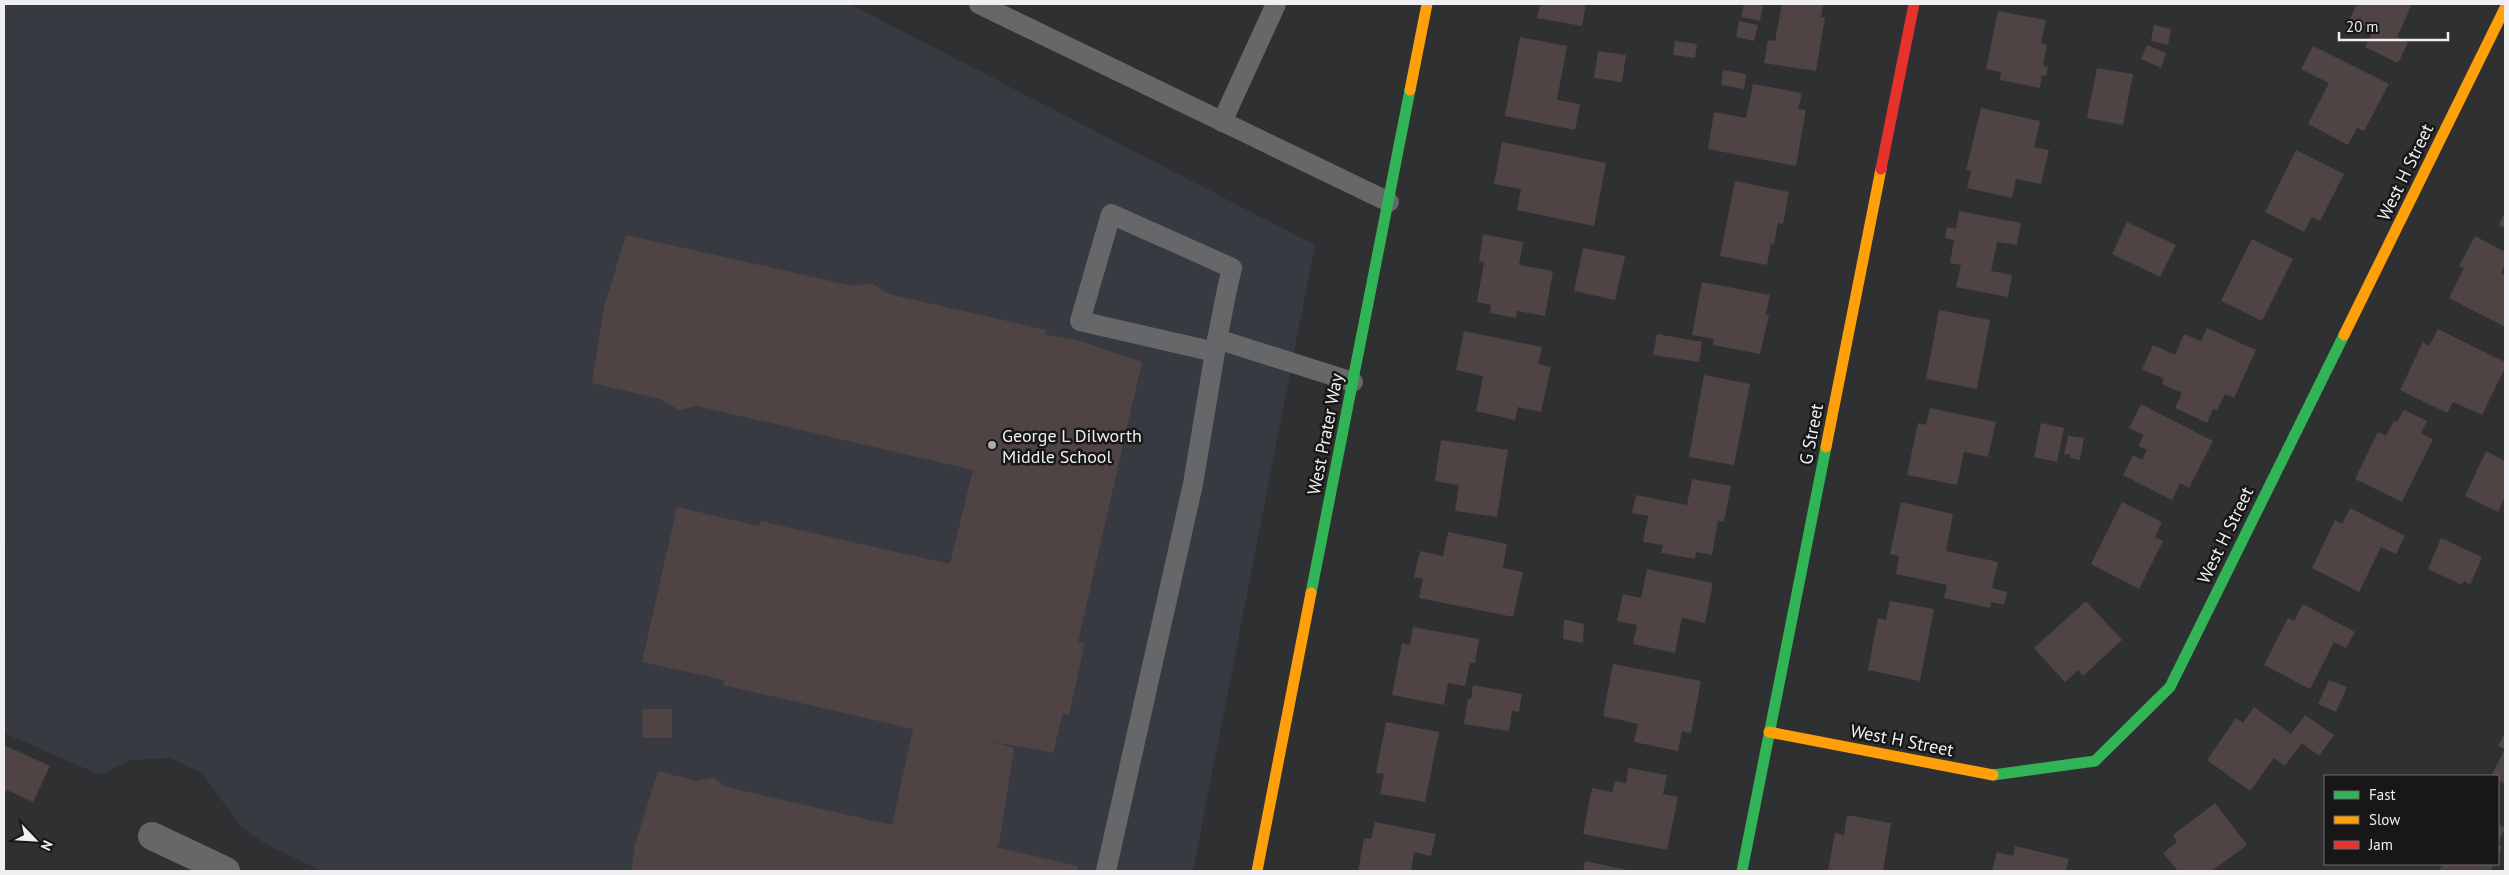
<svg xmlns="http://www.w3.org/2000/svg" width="2509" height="875" viewBox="0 0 2509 875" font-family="'PT Sans',sans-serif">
<rect width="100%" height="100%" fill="#2f3031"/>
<path fill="#373a41" d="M4,4H850L1315,245L1193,871H322L264,843L241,827L202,773L170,758L132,760L100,775L4,733L6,548L4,547Z"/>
<g fill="#4f4343">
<path d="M1540,4H1586L1582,26L1537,18Z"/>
<path d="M1744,4H1763L1760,21L1741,17Z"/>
<path d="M1782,4H1823L1821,17H1825L1816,71L1764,63L1768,40L1775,41Z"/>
<path d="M2357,4H2412L2397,37L2408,43L2398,63L2365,47L2373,30L2350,18Z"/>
<path d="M1998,11L2046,20L2041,43L2047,45L2043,66L2048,67L2046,76L2042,75L2040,88L2000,80L2001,72L1986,69Z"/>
<path d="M1739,21L1758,25L1754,41L1736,37Z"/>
<path d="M2154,25L2171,29L2168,45L2151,41Z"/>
<path d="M1520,37L1567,46L1557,100L1580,104L1575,130L1505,116Z"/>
<path d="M1675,41L1697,44L1695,58L1673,55Z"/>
<path d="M2147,45L2166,53L2161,68L2141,59Z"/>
<path d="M2313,46L2389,84L2364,131L2357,128L2348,145L2308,124L2329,83L2301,69Z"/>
<path d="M1598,51L1626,55L1622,82L1594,78Z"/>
<path d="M2097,68L2133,74L2123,125L2087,118Z"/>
<path d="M1723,70L1746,74L1744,89L1721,85Z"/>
<path d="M1753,84L1802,93L1798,109L1806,110L1796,166L1708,149L1714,112L1746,118Z"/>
<path d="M1981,108L2040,121L2034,147L2049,150L2041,184L2016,179L2012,198L1967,188L1971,171L1966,170Z"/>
<path d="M1502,142L1606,163L1594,226L1517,210L1521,189L1494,184Z"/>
<path d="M2296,150L2344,174L2320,221L2312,217L2304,232L2265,212Z"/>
<path d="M1735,181L1789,192L1783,224L1778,223L1774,244L1771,243L1767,265L1720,256Z"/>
<path d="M1959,211L2021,223L2017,245L1997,242L1991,271L2012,275L2008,297L1956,287L1961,265L1950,263L1954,240L1945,238L1947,227L1956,229Z"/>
<path d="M2505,211V228L2499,225Z"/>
<path d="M2127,222L2176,245L2160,277L2112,254Z"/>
<path d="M1483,234L1523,242L1519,265L1553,271L1545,316L1517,311L1516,318L1490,313L1491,305L1477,302L1484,262L1479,261Z"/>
<path d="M626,235L853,286L872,283L889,294L1046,330L1045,335L1074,339L1142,362L1078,642L1085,643L1069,715L1063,713L1053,753L989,741L1014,748L999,845L995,847L1078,866V871H631L635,845L658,771L696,781L713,777L726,787L892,825L913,729L723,685L724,680L642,662L677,507L759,526L760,521L950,564L973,470L697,406L679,410L660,399L592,383L604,307Z"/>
<path d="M2475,236L2505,252V264L2501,273L2505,275V327L2449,298L2464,268L2459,266Z"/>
<path d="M2252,239L2293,259L2262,321L2221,301Z"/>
<path d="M1583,248L1625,256L1615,300L1574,291Z"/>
<path d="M1702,282L1770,295L1766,315H1769L1760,354L1713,345L1714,339L1692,335Z"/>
<path d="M1939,310L1990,320L1977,389L1926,379Z"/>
<path d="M2207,328L2256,350L2234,398L2225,394L2217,411L2213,409L2207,423L2175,408L2182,393L2162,384L2164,379L2142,369L2153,345L2175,355L2184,334L2201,341Z"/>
<path d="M2438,329L2505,362V368L2482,415L2453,402L2447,413L2400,390L2423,342L2429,346Z"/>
<path d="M1464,331L1542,347L1538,364L1551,367L1541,412L1518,407L1515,420L1476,411L1483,376L1456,370Z"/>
<path d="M1657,334L1702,342L1699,362L1653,355Z"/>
<path d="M1704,375L1750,384L1734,465L1689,457Z"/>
<path d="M2141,404L2213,441L2189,488L2180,483L2172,500L2123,475L2133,455L2142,460L2147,450L2138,446L2144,435L2129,428Z"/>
<path d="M1930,408L1996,422L1988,457L1964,452L1957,485L1907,475L1918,423L1926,425Z"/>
<path d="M2404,410L2427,421L2421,433L2433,439L2402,502L2355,479L2378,432L2386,436L2394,421L2397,422Z"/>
<path d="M2041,423L2064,428L2057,462L2034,457Z"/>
<path d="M2068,436L2084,438L2080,460L2070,458V454L2064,455Z"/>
<path d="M1441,440L1508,450L1497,517L1455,511L1459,485L1435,481Z"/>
<path d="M2486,451L2505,461V497L2498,512L2465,496Z"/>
<path d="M1692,479L1731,486L1724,522L1718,521L1712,555L1696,552L1695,559L1661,553L1663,545L1643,542L1648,516L1632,513L1636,495L1687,505Z"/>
<path d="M1901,502L1953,514L1946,551L1998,562L1992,588L2007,592L2004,605L1991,602L1990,608L1944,598L1947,585L1896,574L1899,556L1890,554Z"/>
<path d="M2122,502L2162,522L2155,537L2163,541L2139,589L2091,564Z"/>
<path d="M2350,508L2405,536L2396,554L2381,547L2359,592L2312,568L2335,520L2342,524Z"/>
<path d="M1448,532L1507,544L1503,568L1523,572L1513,617L1419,598L1423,579L1414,577L1420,551L1443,556Z"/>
<path d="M2441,538L2482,557L2470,585L2464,581L2462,585L2428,569Z"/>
<path d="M1647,569L1713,583L1705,623L1682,618L1675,653L1633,644L1637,625L1617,621L1623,594L1641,598Z"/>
<path d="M1890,601L1934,609L1920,681L1868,670L1878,618L1886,620Z"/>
<path d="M2086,601L2122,640L2083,676L2078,670L2065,682L2034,648Z"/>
<path d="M2303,604L2355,632L2346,648L2334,642L2310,689L2264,665L2288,618L2294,621Z"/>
<path d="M1564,619L1584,624L1583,643L1563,639Z"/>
<path d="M1413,627L1479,639L1475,663H1470L1465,686L1448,683L1444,705L1392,695L1402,643L1410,645Z"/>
<path d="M1613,664L1701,681L1691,733L1682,731L1678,751L1634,742L1638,724L1603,716Z"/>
<path d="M2329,680L2347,687L2336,712L2318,704Z"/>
<path d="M1473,685L1522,694L1519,712L1512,711L1509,731L1464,724L1468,699H1471Z"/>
<path d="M2254,707L2291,734L2305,715L2334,735L2319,756L2302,743L2285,766L2274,758L2250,791L2207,760L2236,718L2243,723Z"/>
<path d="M643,709H672V738H642Z"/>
<path d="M1386,722L1439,732L1425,802L1380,794L1384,774L1376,773Z"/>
<path d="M2505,733V784L2498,780V776H2491L2505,749L2498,746Z"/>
<path d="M4,745L50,766L33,802L7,790L4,797Z"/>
<path d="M1628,768L1667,775L1663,794L1678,797L1667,850L1583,834L1592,788L1612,792L1615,781L1626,783Z"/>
<path d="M2215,803L2247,845L2212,871H2178L2163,853L2177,842L2173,835Z"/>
<path d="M1847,815L1891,823L1883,871H1828L1835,833L1844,835Z"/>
<path d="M1375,822L1436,834L1431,856L1414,852L1411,871H1358L1364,838L1371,839Z"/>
<path d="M2498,824L2505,828L2498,844Z"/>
<path d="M2498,845L2502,847L2498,856Z"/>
<path d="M2015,846L2069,859L2066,871H1992L1997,852L2013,856Z"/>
<path d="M1585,861L1627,870V871H1583Z"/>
<path d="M2443,864H2494L2491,871H2439Z"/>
</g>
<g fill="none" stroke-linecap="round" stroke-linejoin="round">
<g stroke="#666768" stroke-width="20">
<path d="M979,4L1389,202"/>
<path d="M1222,122L1276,4"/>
<path d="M1217,339L1353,382"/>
<path d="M1106,871L1193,484L1215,352C1220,324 1225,296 1232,268L1111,214L1080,321L1215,352"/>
</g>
<path stroke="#666768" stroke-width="28" d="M152,836L226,871"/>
<g stroke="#30b455" stroke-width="11">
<path d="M1311,593L1410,90"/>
<path d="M1993,775L2095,761L2170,687L2344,335"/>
<path d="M1742,871L1826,447"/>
</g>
<g stroke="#ff9f0a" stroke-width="11">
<path d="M1410,90L1427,4"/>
<path d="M2344,335L2505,8"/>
<path d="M1826,447L1881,169"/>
<path d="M1769,732L1993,775"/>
<path d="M1257,871L1311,593"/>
</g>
<path stroke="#e5322d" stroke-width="11" d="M1881,169L1914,4"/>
</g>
<circle fill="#acacae" stroke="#171718" stroke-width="2" cx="992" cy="445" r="5"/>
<g text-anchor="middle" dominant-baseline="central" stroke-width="5" stroke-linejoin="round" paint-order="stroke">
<g font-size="18" fill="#efeff1" stroke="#171718">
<text transform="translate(2405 172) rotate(-64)">West H Street</text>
<text transform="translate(1325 434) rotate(-79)">West Prater Way</text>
<text transform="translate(1811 434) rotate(-79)">G Street</text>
<text transform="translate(2225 535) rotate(-64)">West H Street</text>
<text transform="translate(1902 740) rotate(11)">West H Street</text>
</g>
<g font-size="18" fill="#efeff1" stroke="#171718" text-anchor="start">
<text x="1002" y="435">George L Dilworth<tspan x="1002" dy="21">Middle School</tspan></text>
</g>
</g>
<rect width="2509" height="875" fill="none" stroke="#efeff1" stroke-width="10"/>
<rect x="2324" y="775" width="175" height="90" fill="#171718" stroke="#6d6d6f"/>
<rect x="2334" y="791" width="25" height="8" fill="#30b455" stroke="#6d6d6f"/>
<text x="2369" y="800" font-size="15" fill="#efeff1">Fast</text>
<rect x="2334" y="816" width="25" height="8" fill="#ff9f0a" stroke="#6d6d6f"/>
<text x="2369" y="825" font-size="15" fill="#efeff1">Slow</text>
<rect x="2334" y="841" width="25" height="8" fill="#e5322d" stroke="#6d6d6f"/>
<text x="2369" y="850" font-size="15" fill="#efeff1">Jam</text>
<g transform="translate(35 840) rotate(115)" stroke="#171718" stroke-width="4" paint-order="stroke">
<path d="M0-4L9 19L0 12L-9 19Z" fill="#efeff1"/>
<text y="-8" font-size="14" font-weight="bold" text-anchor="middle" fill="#efeff1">N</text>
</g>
<path d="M2339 32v8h109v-8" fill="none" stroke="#efeff1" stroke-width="2.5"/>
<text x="2346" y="32" font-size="15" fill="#efeff1" stroke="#171718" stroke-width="4" paint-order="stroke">20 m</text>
</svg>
